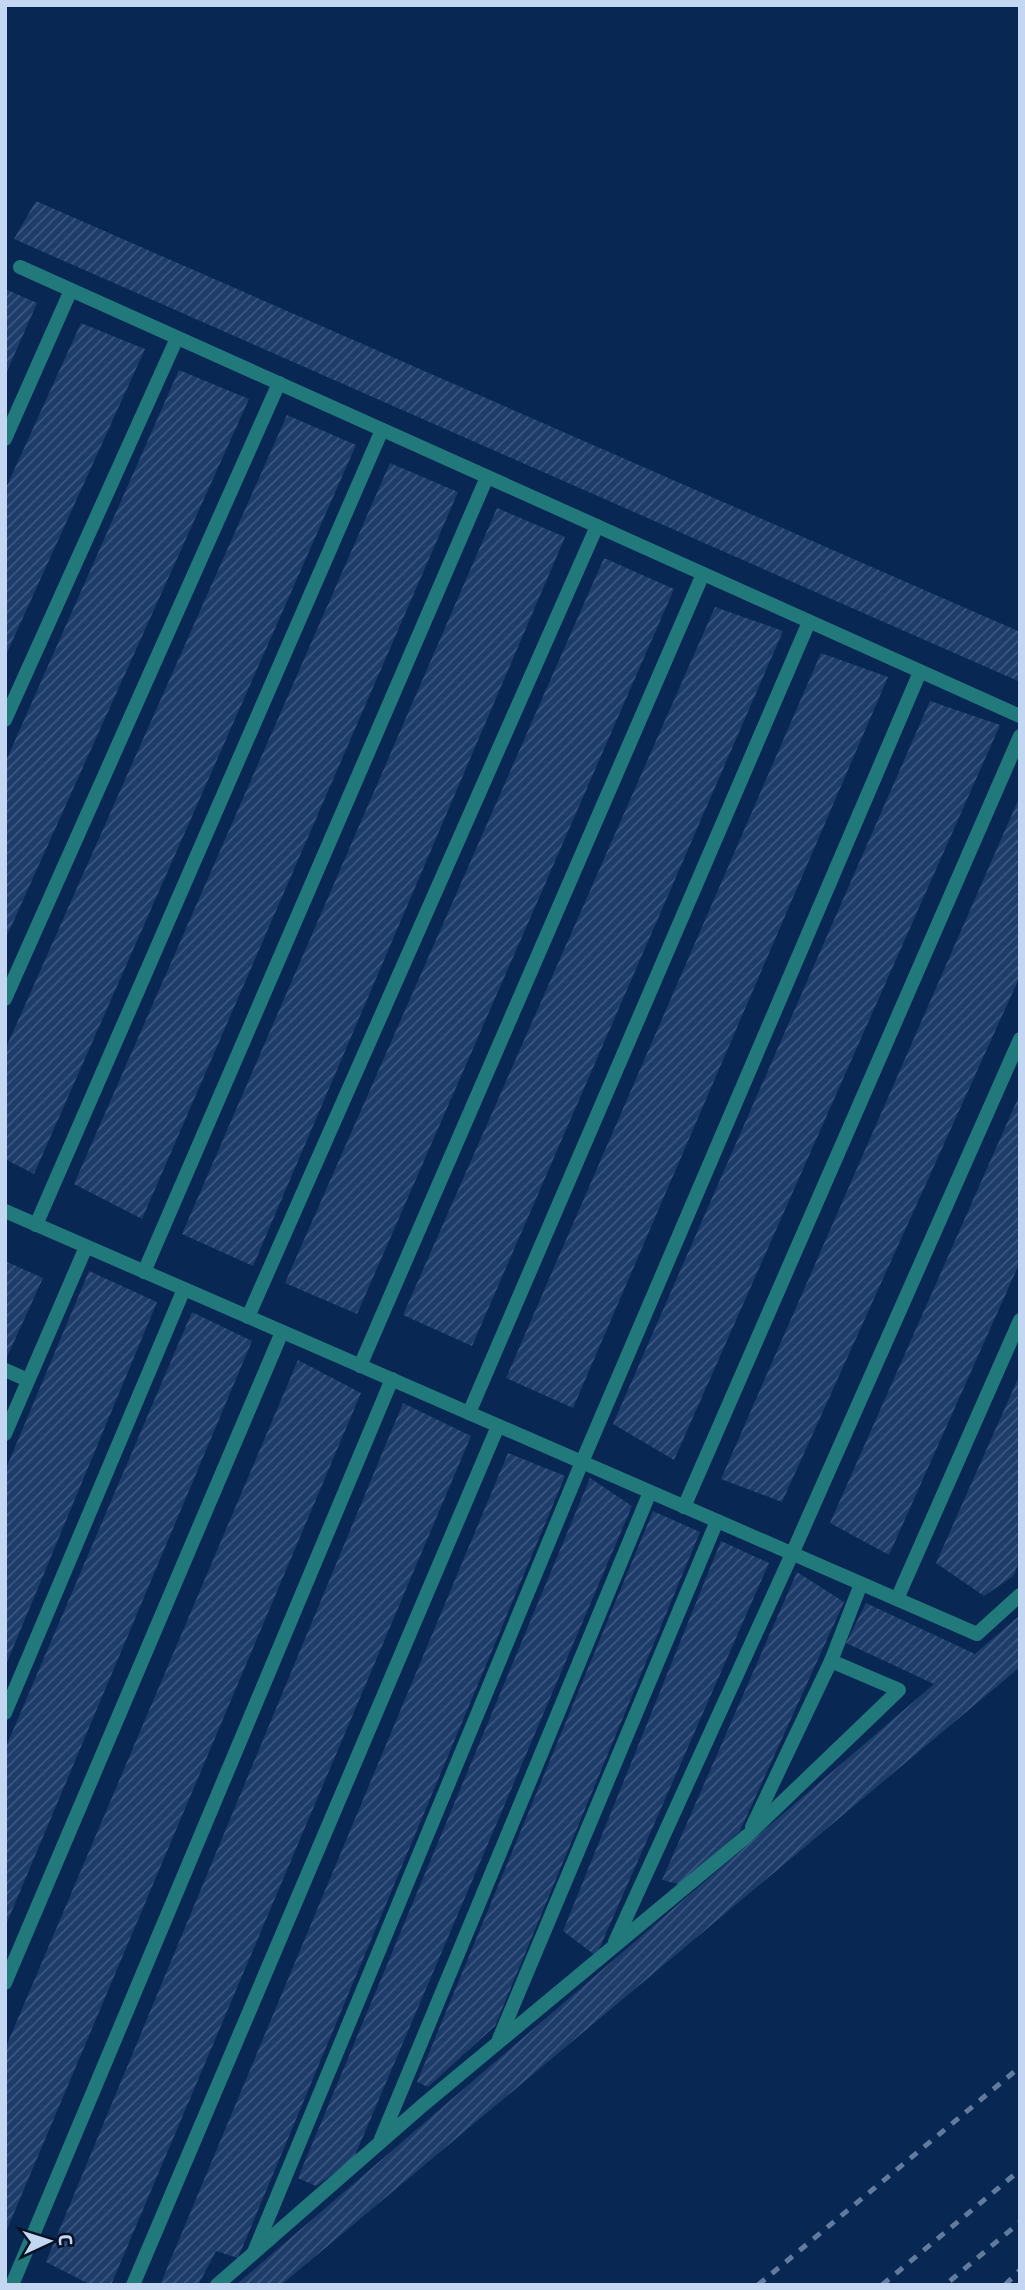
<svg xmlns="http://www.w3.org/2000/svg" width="1025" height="2290" viewBox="0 0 1025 2290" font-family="'Exo 2',sans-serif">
<defs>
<pattern id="building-hatch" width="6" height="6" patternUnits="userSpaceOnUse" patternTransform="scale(1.75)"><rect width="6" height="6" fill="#1e3c6a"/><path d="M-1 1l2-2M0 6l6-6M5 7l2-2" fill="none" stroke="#3d5780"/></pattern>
</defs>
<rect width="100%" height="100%" fill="#092753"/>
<g fill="url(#building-hatch)">
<path d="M36,201L1020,632V682L14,239Z"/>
<path d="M5,289L37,303L5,376Z"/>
<path d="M81,323L145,349L5,657V490Z"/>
<path d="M179,370L249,399L5,940V763Z"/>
<path d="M287,415L356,445L34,1174L5,1159V1050Z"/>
<path d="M390,463L458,492L142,1219L74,1184Z"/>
<path d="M497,508L565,537L253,1266L182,1234Z"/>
<path d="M604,558L674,589L357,1314L285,1283Z"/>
<path d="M715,607L783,631L472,1346L403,1315Z"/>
<path d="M821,653L888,677L573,1408L506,1378Z"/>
<path d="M930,701L1000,725L674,1460L613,1424Z"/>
<path d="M1020,796V976L782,1502L721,1479Z"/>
<path d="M1020,1094V1262L889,1555L830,1523Z"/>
<path d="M5,1261L43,1278L7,1357L5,1356Z"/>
<path d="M89,1271L157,1302L5,1667V1471Z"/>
<path d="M192,1312L252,1341L5,1927V1749Z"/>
<path d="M298,1360L361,1393L5,2234V2049Z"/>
<path d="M1020,1374V1560L1013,1576L984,1596L936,1563Z"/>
<path d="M403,1403L471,1436L111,2285H91L46,2262Z"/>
<path d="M508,1453L565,1476L238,2258L216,2251L198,2285H160Z"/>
<path d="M590,1478L632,1506L353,2160L316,2186L298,2178Z"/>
<path d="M653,1511L700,1532L495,2026L428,2087L417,2082Z"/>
<path d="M721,1541L769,1563L596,1956L563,1931Z"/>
<path d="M797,1572L844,1602L740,1831L682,1885L662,1880Z"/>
<path d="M866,1603L975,1654L1020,1615V1667L281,2285H236L934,1684L846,1643Z"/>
</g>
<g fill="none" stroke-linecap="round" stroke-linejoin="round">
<g stroke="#21797c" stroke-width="14">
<path d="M20,267L1020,716"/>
<path d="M5,439L71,290"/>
<path d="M5,720L177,338"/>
<path d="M5,999L279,383"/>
<path d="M5,1211L977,1634L1020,1595"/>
<path d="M36,1225L382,430"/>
<path d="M144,1272L487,477"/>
<path d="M248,1317L597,526"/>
<path d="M360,1366L703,574"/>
<path d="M5,1370L28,1380"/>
<path d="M469,1413L809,622"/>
<path d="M5,1434L86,1247"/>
<path d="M684,1507L1020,736"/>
<path d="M897,1599L1020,1320"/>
<path d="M5,1713L184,1289"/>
<path d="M752,1827L831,1661"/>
<path d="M615,1942L792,1554L1020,1039"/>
<path d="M5,1983L282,1332"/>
<path d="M499,2039L717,1521"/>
<path d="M381,2139L650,1492"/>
<path d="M254,2252L582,1462L920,672"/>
<path d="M12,2285L392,1379"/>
<path d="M133,2285L498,1426"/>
<path d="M217,2285L423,2105L748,1835L899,1690L831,1661L861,1584"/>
</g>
<g stroke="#617a9e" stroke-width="5" stroke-dasharray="9 9" stroke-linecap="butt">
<path d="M950,2281L1020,2222"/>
<path d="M758,2285L1020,2067"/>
<path d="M882,2285L1020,2170"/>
<path d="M1005,2285L1020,2270"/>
</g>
</g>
<rect width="1025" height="2290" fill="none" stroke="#c3d6f2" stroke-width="14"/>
<g transform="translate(49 2241) rotate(86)" stroke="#051124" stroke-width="5" paint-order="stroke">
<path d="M0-5L12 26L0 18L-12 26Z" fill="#c3d6f2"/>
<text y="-10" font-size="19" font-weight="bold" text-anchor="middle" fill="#c3d6f2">С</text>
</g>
</svg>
